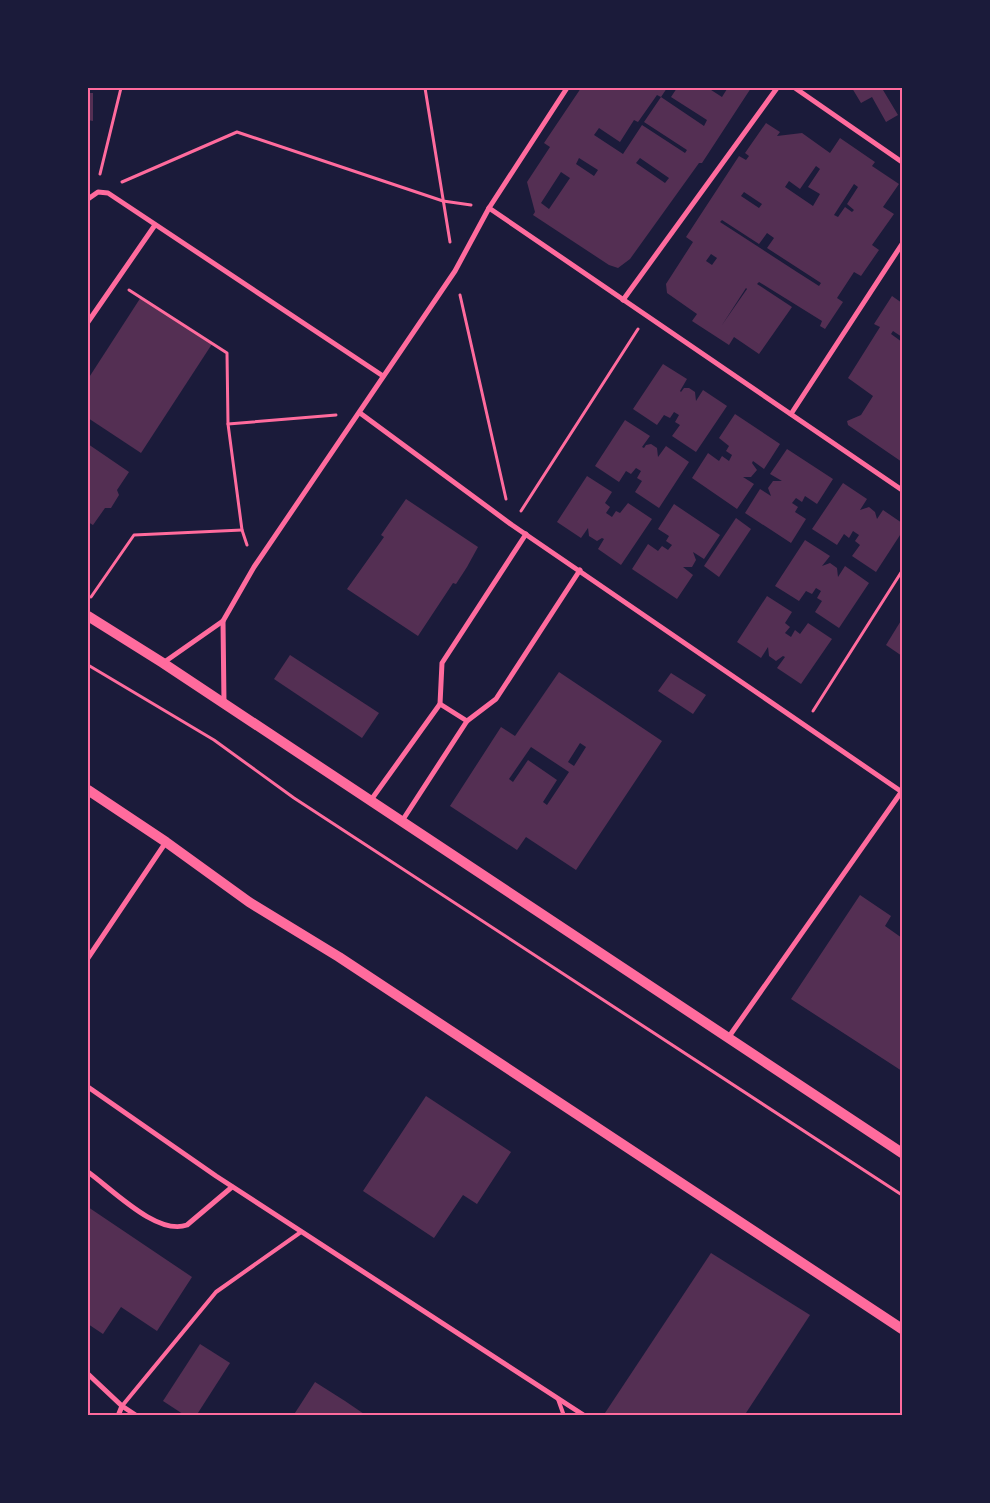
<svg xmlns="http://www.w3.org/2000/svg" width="990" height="1503" viewBox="0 0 990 1503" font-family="Spectral,serif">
<rect width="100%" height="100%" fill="#1b1b3a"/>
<g fill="#542f53" fill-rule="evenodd">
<path d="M581,88L588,90L589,88H667L661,97L657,95L638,122L634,120L620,142L599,128L594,135L623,154L642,125L685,153L687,150L644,122L661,97L704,126L707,120L671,97L677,88H708L722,97L727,89L724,88H751L702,163H699L630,259L618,268L609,265L533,215L535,212L527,182L550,147L544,143ZM579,158L598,170L594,176L576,164ZM640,158L669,178L665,183L636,163ZM561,172L570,178L549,209L541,203Z"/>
<path d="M852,88H888L883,90L898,115L886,122L872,97L861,103Z"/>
<path d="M88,93H93V121L88,120Z"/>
<path d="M766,123L780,132L777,136L802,133L830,153L840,138L875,162L872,166L899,184L883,207L894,214L872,245L879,250L861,276L854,272L837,298L843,302L825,329L820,326L822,321L759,282L757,284L792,307L759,354L734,337L729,345L692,321L697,314L667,293L666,284L693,242L686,237L739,156L746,160L749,156L745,153ZM816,166L820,169L808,187L820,194L813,206L785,187L789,181L800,189ZM854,184L858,187L847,204L854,210L852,212L845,207L838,217L834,215ZM744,192L762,204L759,208L741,196ZM722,220L759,244L767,233L774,238L767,248L821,283L819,286L797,272L720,222ZM711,254L717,258L712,265L706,261ZM746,288L747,289L722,325Z"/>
<path d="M892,296L902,303V337L893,331L891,334L902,342V462L848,425L847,421L861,415L873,396L848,378L880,327L874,324Z"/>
<path d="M141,297L212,344L141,453L88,418V379Z"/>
<path d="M663,364L687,379L680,391L681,392L684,388H689L695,392L696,401L703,390L727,406L696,452L672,436L680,425L675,422L679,415L674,412L670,418L664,415L657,425L633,409Z"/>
<path d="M735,414L780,444L764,469L753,461L752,463L757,470L751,477H743L754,484L737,509L692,478L708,453L719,461L722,456L729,461L732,455L726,451L729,446L719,438Z"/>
<path d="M625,420L650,436L642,447L644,448L646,445L651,444L657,448L658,457L666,446L689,462L659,508L635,492L642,481L637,478L641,471L636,468L631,474L626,471L619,482L595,466Z"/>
<path d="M88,444L129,472L117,490L119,495L111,508H105L93,525L88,522Z"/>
<path d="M787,449L833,479L817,504L805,496L802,502L796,498L792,503L798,507L795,512L806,519L791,543L745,513L760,489L771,496L768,488L773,481H782L770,474Z"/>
<path d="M587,476L612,492L605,503L610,507L606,513L612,517L616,511L620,513L628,503L652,519L621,565L598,549L604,539L602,538L597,541L589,536L588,528L581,538L557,522Z"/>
<path d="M843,483L867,499L860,510L869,507L875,512L877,519L883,510L902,523V532L876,572L852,556L860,545L855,541L859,535L853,531L849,538L844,534L837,545L812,529Z"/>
<path d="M406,499L478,547L467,567L456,584L453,583L418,636L347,589L384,537L381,535Z"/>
<path d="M674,504L720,535L704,559L693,552L696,560L692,567H683L693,575L677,599L632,569L648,544L658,551L662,546L668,550L672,545L666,541L669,536L658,529Z"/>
<path d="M736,518L751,529L719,577L704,566Z"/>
<path d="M805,540L830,556L822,566L830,563L837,568L838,577L845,566L869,583L839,628L815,612L822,601L817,598L821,591L816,588L812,594L806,591L799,601L775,586Z"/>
<path d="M767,596L792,612L785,623L790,627L785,633L791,637L795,630L800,634L808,623L832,639L801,684L777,668L785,657L783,656L776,661L769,656L768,647L761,658L737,642Z"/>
<path d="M902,619V656L886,645Z"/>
<path d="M290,655L379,713L362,738L274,679Z"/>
<path d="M559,672L662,741L576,870L526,837L517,850L450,806L501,727L515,736ZM580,743L586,747L574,766L568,762ZM531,747L569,772L547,805L543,802L557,780L528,760L513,782L509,779Z"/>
<path d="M671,673L706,695L693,714L658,691Z"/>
<path d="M860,895L891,916L885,926L902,938V1071L791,999Z"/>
<path d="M426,1096L511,1152L477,1204L463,1195L434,1238L363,1191Z"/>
<path d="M88,1207L192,1277L157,1331L121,1307L103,1334L88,1324Z"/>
<path d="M711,1253L810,1315L744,1416H603Z"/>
<path d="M200,1344L230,1363L196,1416H186L163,1401Z"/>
<path d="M315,1382L345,1401L367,1416H293Z"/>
</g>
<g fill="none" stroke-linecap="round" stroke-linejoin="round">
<g stroke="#ff6b9d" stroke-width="3">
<path d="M425,88L450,242"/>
<path d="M100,174L121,88"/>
<path d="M122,182L237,132L443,201L471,205"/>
<path d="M129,290L227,353L228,424L242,530L247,545"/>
<path d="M460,295L506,499"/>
<path d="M228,424L336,415"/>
<path d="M521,511L638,329"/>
<path d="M91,597L134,535L242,530"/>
<path d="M88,665L214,740L294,798L902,1195"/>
<path d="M813,711L902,571"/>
</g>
<g stroke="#ff6b9d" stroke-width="4">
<path d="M558,1399L564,1416"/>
<path d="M122,1406L216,1292L301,1232"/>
</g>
<g stroke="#ff6b9d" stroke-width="5">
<path d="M795,88L902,162"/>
<path d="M88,199L98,192L108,193L383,376"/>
<path d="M489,208L902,490"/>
<path d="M623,300L777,88"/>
<path d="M88,322L155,225"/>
<path d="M360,413L512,525L902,792"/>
<path d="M791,414L902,244"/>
<path d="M223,621L224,703"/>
<path d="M163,663L223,621L254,567L455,271L489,208L567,88"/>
<path d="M440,704L467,721"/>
<path d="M371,800L440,704L442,663L526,534"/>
<path d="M402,821L467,721L496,699L580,570"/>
<path d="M88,958L166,842"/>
<path d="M728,1038L902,791"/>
<path d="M88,1087L216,1176L585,1416"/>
<path d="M88,1172C112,1189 157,1236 187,1225L232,1187"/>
<path d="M88,1374L122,1406L137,1416"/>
<path d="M118,1416L122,1406"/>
</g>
<g stroke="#ff6b9d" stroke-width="10">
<path d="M88,616L163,663L902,1153"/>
<path d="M88,790L166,842L249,902L339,957L902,1329"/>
</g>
</g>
<rect width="990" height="1503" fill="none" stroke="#1b1b3a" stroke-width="178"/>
<rect x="89" y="89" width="812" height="1325" fill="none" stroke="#ff6b9d" stroke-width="2"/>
</svg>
